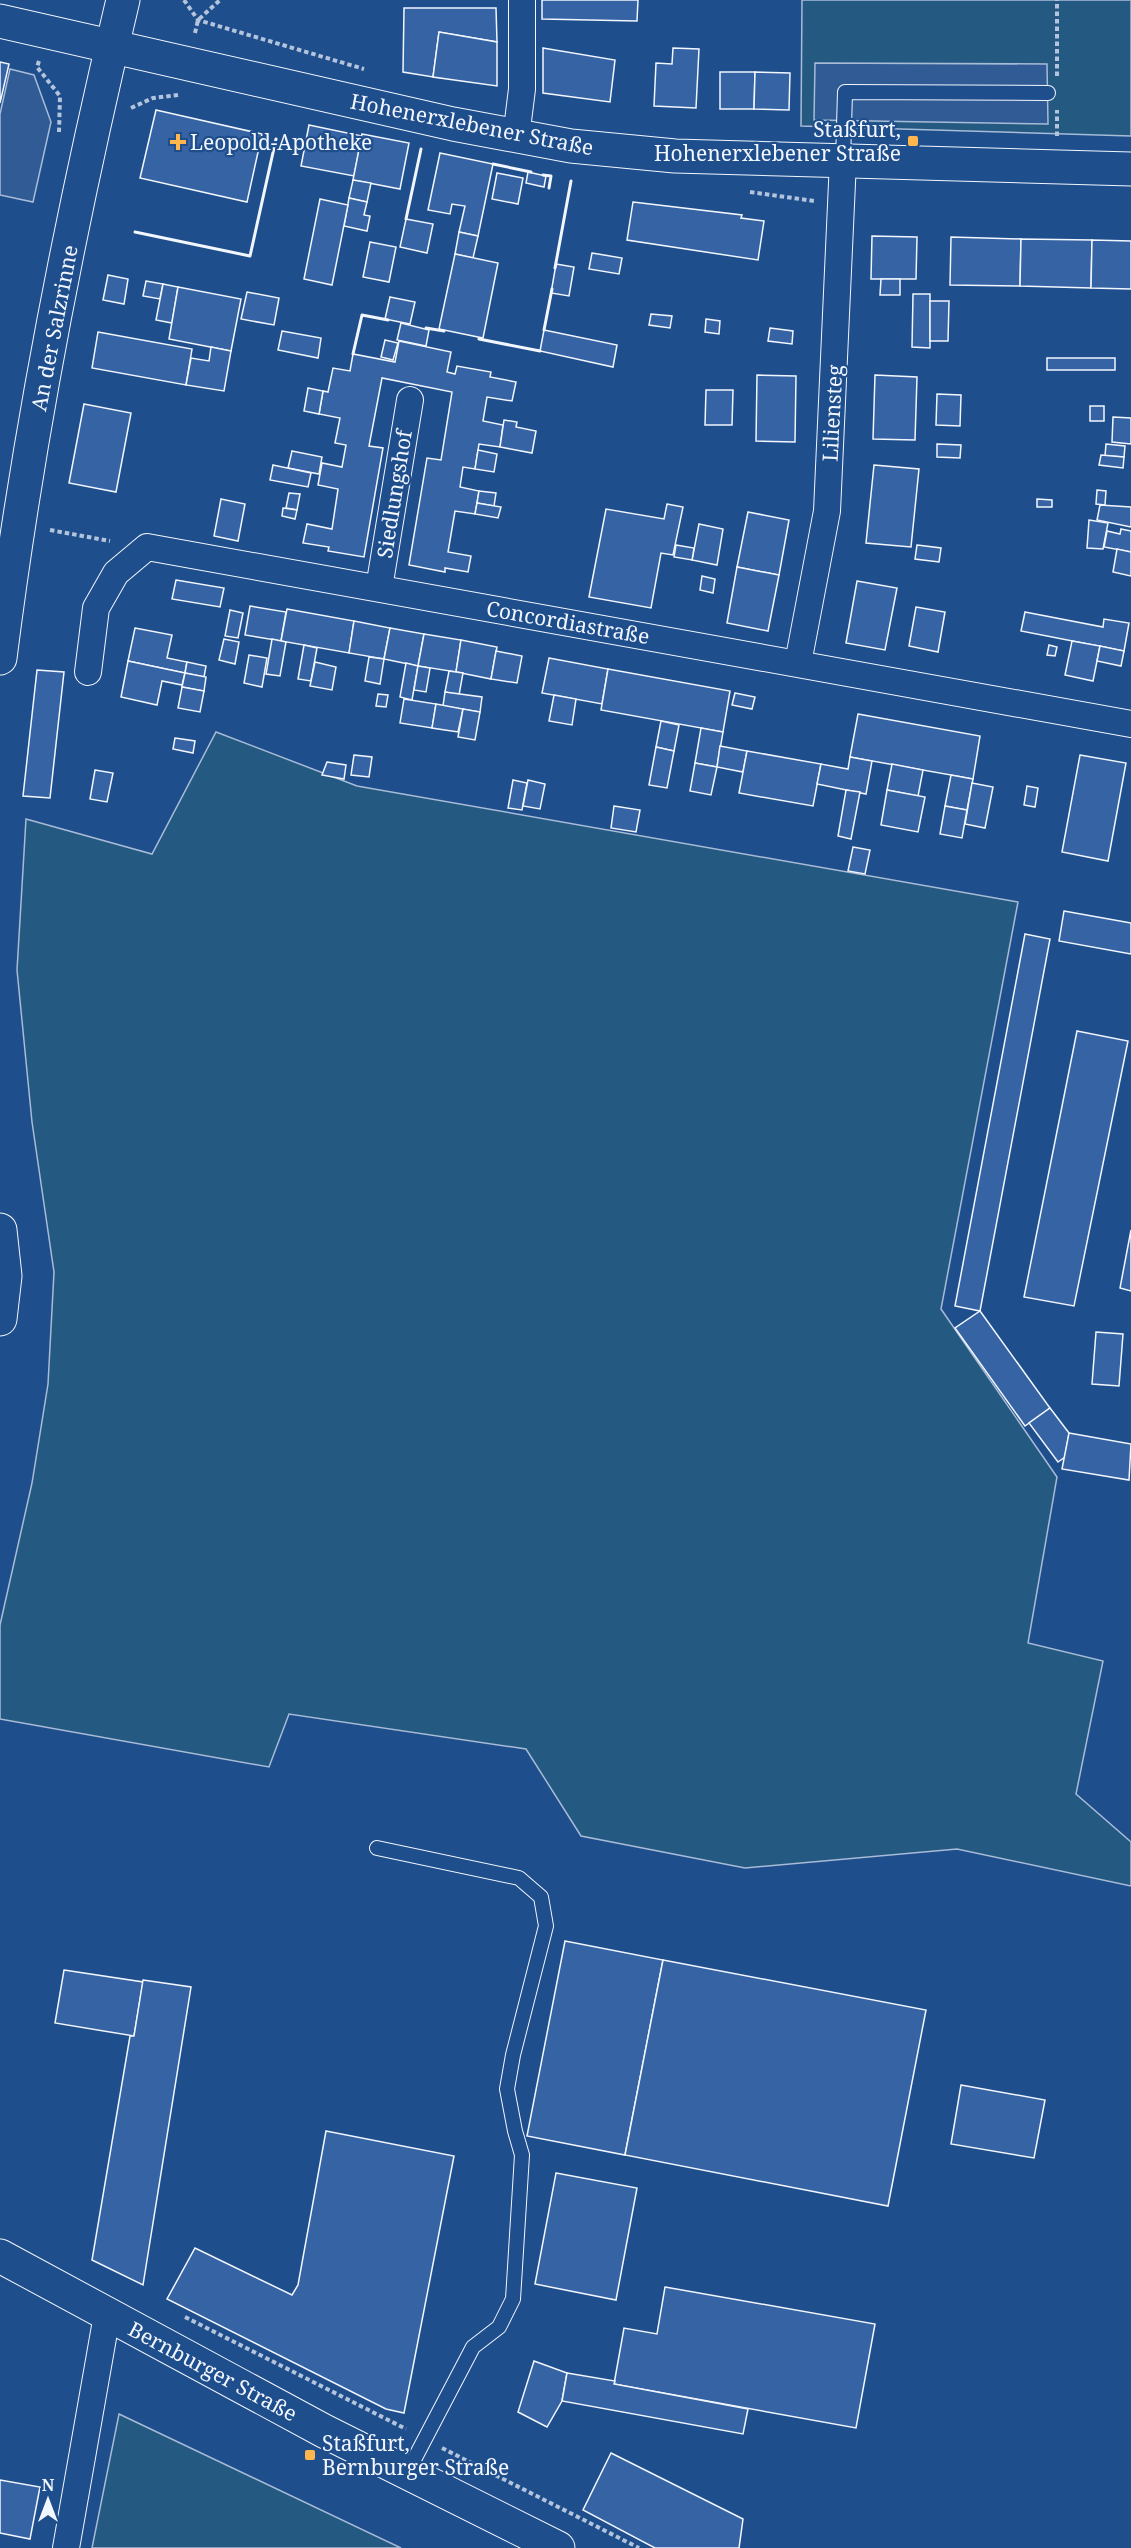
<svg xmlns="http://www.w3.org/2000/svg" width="1131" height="2548" viewBox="0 0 1131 2548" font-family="'Noto Serif',serif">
<rect width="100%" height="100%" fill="#1f4e8c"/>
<g fill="#245a82" stroke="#a8bbd7" stroke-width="1.5">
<path d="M802,0H1131V136L801,126Z"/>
<path d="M216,732L357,786L1018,902L941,1309L1057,1477L1028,1643L1103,1661L1076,1794L1131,1842V1886L957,1849L745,1868L581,1836L526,1749L289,1714L269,1767L0,1719V1625L32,1483L48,1384L54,1272L32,1122L17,970L26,819L152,854Z"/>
<path d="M119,2414L401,2548H92Z"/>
</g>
<g fill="#305b95" stroke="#a8bbd7" stroke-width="1.5">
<path d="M815,63L1047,64L1048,124L814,120Z"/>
<path d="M10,69L34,75L51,122L33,202L0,195V114Z"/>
</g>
<g fill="#3563a3" stroke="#f2f6ff" stroke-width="1.5">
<path d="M542,0H638L637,21L542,19Z"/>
<path d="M404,8H496L497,42L439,32L433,77L403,72Z"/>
<path d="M439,32L497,42V86L433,77Z"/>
<path d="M543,48L615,60L610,102L543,93Z"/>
<path d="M673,48L699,49L696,108L654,106L656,63L672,64Z"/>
<path d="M0,62L9,64L0,103Z"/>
<path d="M720,72H755L754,109H720Z"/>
<path d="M755,72L790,73L789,110L754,109Z"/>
<path d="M156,110L262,134L247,202L140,178Z"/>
<path d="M309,125L362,136L354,176L301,166Z"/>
<path d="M362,134L409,143L400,189L353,180Z"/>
<path d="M440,153L493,164L478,236L459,232L465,206L452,204L450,214L428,210Z"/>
<path d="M528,172L546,176L544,187L526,183Z"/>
<path d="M497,173L523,178L518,204L492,199Z"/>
<path d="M353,180L371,183L367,202L349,198Z"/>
<path d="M349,198L367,202L364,215L370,216L367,231L344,226Z"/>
<path d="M320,199L348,205L332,285L304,279Z"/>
<path d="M633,202L742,215L741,218L764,221L758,260L627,240Z"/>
<path d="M406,219L433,224L427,253L400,247Z"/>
<path d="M459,232L478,236L473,258L455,254Z"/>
<path d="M872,236L917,237L916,279H871Z"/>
<path d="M951,237L1021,239L1020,286L950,285Z"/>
<path d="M1021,239L1092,240L1091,288L1020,286Z"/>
<path d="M1092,240L1131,241V289L1091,288Z"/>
<path d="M370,242L396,247L389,282L363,277Z"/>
<path d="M592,253L622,258L619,274L589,269Z"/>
<path d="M455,254L498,263L483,338L439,329Z"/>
<path d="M556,264L574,267L569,296L551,293Z"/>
<path d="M108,275L128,279L124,304L103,300Z"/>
<path d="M881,279H900V295H880Z"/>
<path d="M146,281L163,284L160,299L143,296Z"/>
<path d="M163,284L178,287L172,323L156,320Z"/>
<path d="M178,287L241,299L231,351L169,339Z"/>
<path d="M247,292L279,298L274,325L241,319Z"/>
<path d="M913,294H930V348L912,347Z"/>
<path d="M390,297L415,302L410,324L385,319Z"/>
<path d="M930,301H949L948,341H930Z"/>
<path d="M651,314L672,316L670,328L649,325Z"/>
<path d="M706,319L720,321L719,334L705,332Z"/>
<path d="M401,323L429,330L426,346L397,340Z"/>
<path d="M770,328L793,331L792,344L768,341Z"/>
<path d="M544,330L617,345L613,367L540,351Z"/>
<path d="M282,331L321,338L318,358L278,350Z"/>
<path d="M98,332L192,349L186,385L92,368Z"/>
<path d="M385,340L398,343L393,360L381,357Z"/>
<path d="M399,341L451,352L447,372L455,374L457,366L491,372L490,377L516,382L512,401L487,397L483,421L503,425L500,447L479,444L475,469L463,467L460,487L479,491L477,503L475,514L455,511L448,552L471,556L468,572L445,568V572L409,565L427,458L441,460L452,392L382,378L369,446L383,448L364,557L328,551L329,547L303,543L307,524L332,529L338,489L318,485L322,463L342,467L346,445L335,443L340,418L319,414L323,391L328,392L333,368L350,371L353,354L395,362Z"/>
<path d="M211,347L231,351L224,391L186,385L191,358L209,361Z"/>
<rect x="1047" y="358" width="68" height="12"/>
<path d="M757,375L796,376L795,442L756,441Z"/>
<path d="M875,375L917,377L915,440L873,439Z"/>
<path d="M308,388L323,391L319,414L304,411Z"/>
<path d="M706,390H733L732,425H705Z"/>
<path d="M937,394L961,395L960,426L936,425Z"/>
<path d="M84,404L131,413L116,492L69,483Z"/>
<rect x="1090" y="406" width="14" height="15"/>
<path d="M1113,417L1131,418V444L1112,442Z"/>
<path d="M504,420L517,422L516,427L536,431L532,453L500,447Z"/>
<path d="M937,444L961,445L960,458L937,457Z"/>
<path d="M1106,444L1125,446L1124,457L1105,456Z"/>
<path d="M478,450L497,454L494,472L475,469Z"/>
<path d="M292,451L322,457L319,474L288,468Z"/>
<path d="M1101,455L1124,457L1123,468L1099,465Z"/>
<path d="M273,465L311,473L308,487L270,480Z"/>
<path d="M874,465L919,469L911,547L866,543Z"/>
<path d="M1097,490L1106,491L1105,505L1096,504Z"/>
<path d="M479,491L496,493L494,506L477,503Z"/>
<path d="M289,493L300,494L297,510L286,508Z"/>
<path d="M221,499L245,504L238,541L214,536Z"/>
<path d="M1037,499L1052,500V507H1037Z"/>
<path d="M477,503L501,507L498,518L475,514Z"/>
<path d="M667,504L683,507L673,555L661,553L651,608L589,597L606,509L664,519Z"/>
<path d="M1100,505L1131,507V527L1097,520Z"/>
<path d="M283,508L297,510L295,519L282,516Z"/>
<path d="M748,512L789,520L779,575L737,567Z"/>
<path d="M1089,520L1108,523L1103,549L1087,548Z"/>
<path d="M699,524L723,529L717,565L692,560Z"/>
<path d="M1121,529L1131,531V552L1104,547L1107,531L1120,534Z"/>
<path d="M676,545L694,548L692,560L674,557Z"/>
<path d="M917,545L941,548L939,562L915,559Z"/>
<path d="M1117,549L1131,552V576L1113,572Z"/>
<path d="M737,567L779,575L768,631L727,623Z"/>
<path d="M702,576L715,579L713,593L700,590Z"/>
<path d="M176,580L224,588L220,607L172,599Z"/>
<path d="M857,581L897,588L885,650L846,643Z"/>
<path d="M250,606L286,612L281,641L245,635Z"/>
<path d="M916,607L945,612L938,652L909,646Z"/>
<path d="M287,609L354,621L349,653L281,641Z"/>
<path d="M230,610L243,613L238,638L225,636Z"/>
<path d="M1025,612L1103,627L1104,619L1129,623L1124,651L1021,631Z"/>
<path d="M354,621L390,628L384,659L349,653Z"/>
<path d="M135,628L172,635L167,658L187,662L185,673L128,661Z"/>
<path d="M390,628L424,634L418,666L384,659Z"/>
<path d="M424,634L461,640L456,672L418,666Z"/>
<path d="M224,639L239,642L235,664L219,660Z"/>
<path d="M272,639L286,642L280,676L266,674Z"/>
<path d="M461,640L497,647L491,679L456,672Z"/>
<path d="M1072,641L1100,646L1093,681L1065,675Z"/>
<path d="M304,645L317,648L311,681L298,679Z"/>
<path d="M1049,645L1057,647L1055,656L1047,655Z"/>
<path d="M1100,646L1124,651L1121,666L1097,661Z"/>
<path d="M496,651L522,656L517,683L491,679Z"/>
<path d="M249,655L267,658L262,687L244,683Z"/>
<path d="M369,657L384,659L380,684L365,681Z"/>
<path d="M549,658L608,669L602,704L542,693Z"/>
<path d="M128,661L185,673L182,685L162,681L157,705L121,697Z"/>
<path d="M187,662L206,666L204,677L185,673Z"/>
<path d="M315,662L336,667L332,690L310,686Z"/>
<path d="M406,663L418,666L412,700L400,697Z"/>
<path d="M418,666L430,668L426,692L414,690Z"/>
<path d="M608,669L730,691L723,732L601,710Z"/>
<path d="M37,670L64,672L50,798L23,796Z"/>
<path d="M449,671L463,673L459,695L445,692Z"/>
<path d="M185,673L206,677L204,691L182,687Z"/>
<path d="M182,687L204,691L200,712L178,708Z"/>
<path d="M445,692L482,697L480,712L443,706Z"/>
<path d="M735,693L755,697L752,709L732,705Z"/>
<path d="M378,694L388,695L386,707L376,706Z"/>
<path d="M554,695L576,699L572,725L549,721Z"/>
<path d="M404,699L436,704L432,728L400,723Z"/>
<path d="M436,704L463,709L458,732L432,728Z"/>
<path d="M463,709L480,712L475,740L458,737Z"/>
<path d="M858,714L980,736L973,779L850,757Z"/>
<path d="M661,721L679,725L674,751L656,747Z"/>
<path d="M701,728L723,732L717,767L695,763Z"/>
<path d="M175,738L195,741L193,753L173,749Z"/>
<path d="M720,746L747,751L743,772L717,767Z"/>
<path d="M656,747L674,751L667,788L649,785Z"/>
<path d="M747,751L821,764L813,806L739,793Z"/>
<path d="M354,755L372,757L369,777L351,775Z"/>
<path d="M1080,755L1126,763L1108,861L1062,852Z"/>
<path d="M850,757L872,761L866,794L817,784L821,764L848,769Z"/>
<path d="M327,762L346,765L344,779L322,775Z"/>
<path d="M695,763L717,767L711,795L690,791Z"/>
<path d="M892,764L923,770L918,796L887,790Z"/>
<path d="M95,770L113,773L107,802L90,799Z"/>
<path d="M951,775L973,779L967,810L945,806Z"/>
<path d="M513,780L527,783L522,810L508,808Z"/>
<path d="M528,780L545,784L540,809L523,806Z"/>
<path d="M972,783L993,787L985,828L965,824Z"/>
<path d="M1027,786L1038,788L1035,807L1024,805Z"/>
<path d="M846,790L860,792L851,839L838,836Z"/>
<path d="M887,790L925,797L918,832L881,825Z"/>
<path d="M614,806L640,810L636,832L611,828Z"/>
<path d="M945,806L967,810L962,838L940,834Z"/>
<path d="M853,847L870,850L865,874L848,871Z"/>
<path d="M1064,911L1131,923V954L1059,941Z"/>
<path d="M1025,934L1050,939L980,1311L955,1306Z"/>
<path d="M1077,1031L1128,1041L1074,1306L1024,1297Z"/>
<path d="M1131,1230V1291L1120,1288Z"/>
<path d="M980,1311L1050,1408L1025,1426L955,1328Z"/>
<path d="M1096,1332L1123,1334L1119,1386L1092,1384Z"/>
<path d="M1050,1408L1069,1433L1065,1457L1058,1462L1029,1423Z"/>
<path d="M1069,1433L1131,1444L1129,1480L1062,1469Z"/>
<path d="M565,1941L663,1960L625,2155L527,2136Z"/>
<path d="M663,1960L926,2010L888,2206L625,2155Z"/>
<path d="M64,1970L143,1982L134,2036L55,2023Z"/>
<path d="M143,1980L191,1987L143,2285L92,2260L130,2036H134Z"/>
<path d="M961,2085L1045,2100L1034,2158L951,2144Z"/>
<path d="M326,2131L454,2156L404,2413L386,2409L167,2299L195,2248L292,2295L298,2285Z"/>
<path d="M556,2173L637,2188L616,2300L535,2284Z"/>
<path d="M665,2287L875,2324L856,2428L614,2384L624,2328L657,2334Z"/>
<path d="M534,2361L567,2373L562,2401L547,2427L518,2412Z"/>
<path d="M567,2373L615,2381L614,2384L748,2409L743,2434L562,2401Z"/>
<path d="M611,2453L743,2519L739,2548H655L583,2510Z"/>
<path d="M0,2480L40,2487L30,2539L0,2533Z"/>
</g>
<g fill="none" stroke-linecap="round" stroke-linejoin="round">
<g stroke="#f2f6ff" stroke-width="16">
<g id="lane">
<path d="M843,161L845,92L1048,93"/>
<path d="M377,1848L519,1878L541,1897L546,1926L513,2055L507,2089L515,2131L522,2155L513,2299L499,2327L473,2347L407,2473"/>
</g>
</g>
<g stroke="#f2f6ff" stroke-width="28">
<g id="street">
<path d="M516,137L522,89V0"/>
<path d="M379,588L410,400"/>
<path d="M798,663L827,511L843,161"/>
<path d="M88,672L96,608L116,573L147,547L1131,724"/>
<path d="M66,2548L107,2315"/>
</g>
</g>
<g stroke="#f2f6ff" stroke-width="35">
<g id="secondary">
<path d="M0,21L453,124L571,146L675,156L1131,169"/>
<path d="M0,658C28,437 71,217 123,0"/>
<path d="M0,1230L5,1276L0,1319"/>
<path d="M0,2256L324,2431L558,2548"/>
</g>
</g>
<g stroke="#b3c4dc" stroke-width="4" stroke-dasharray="4.5 3" stroke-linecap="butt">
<path d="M184,0L198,20L364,69"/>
<path d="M195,33L198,20L220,0"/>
<path d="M39,61L37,67L60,96L59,132"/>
<path d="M1057,76V0"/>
<path d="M131,108L153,98L178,95"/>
<path d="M1057,136V110"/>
<path d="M750,192L814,201"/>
<path d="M50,530L110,541"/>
<path d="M185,2317L406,2429"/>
<path d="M442,2448L639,2548"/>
</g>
<use href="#lane" stroke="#1f4e8c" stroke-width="14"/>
<use href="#street" stroke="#1f4e8c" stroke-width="26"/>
<use href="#secondary" stroke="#1f4e8c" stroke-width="33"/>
<g stroke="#f2f6ff" stroke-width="3">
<path d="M493,164L531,172"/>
<path d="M543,175L551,176L549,188"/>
<path d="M406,219L421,149"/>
<path d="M135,232L250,256L276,139"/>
<path d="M555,268L571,181"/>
<path d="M426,328L444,331"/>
<path d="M544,330L552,289"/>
<path d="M479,339L540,351"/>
<path d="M353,354L362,315L388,320"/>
</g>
</g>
<g fill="#ffb74d" stroke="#1f4e8c" stroke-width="2">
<rect x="907" y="135" width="12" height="12" rx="3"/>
<path d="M175 133h6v6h6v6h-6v6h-6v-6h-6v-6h6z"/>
<rect x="304" y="2449" width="12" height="12" rx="3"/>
</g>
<g text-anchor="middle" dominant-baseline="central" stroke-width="4.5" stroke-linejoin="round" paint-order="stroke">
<g font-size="21" fill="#f2f6ff" stroke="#1f4e8c">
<text transform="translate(472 124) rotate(11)">Hohenerxlebener Straße</text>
<text transform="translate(54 328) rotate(-79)">An der Salzrinne</text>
<text transform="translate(832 413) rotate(-87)">Liliensteg</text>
<text transform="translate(394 494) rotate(-81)">Siedlungshof</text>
<text transform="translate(568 622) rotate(10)">Concordiastraße</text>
<text transform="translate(213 2371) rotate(28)">Bernburger Straße</text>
</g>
<g font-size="21" fill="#f2f6ff" stroke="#1f4e8c" text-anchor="start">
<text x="901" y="129" text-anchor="end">Staßfurt,<tspan x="901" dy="24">Hohenerxlebener Straße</tspan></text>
<text x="190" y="142">Leopold-Apotheke</text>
<text x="322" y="2443">Staßfurt,<tspan x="322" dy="24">Bernburger Straße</tspan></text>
</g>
</g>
<g transform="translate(48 2500)" stroke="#1f4e8c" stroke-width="4.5" paint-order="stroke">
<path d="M0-4.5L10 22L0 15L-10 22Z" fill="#f2f6ff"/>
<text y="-9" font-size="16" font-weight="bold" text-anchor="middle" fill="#f2f6ff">N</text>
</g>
</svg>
